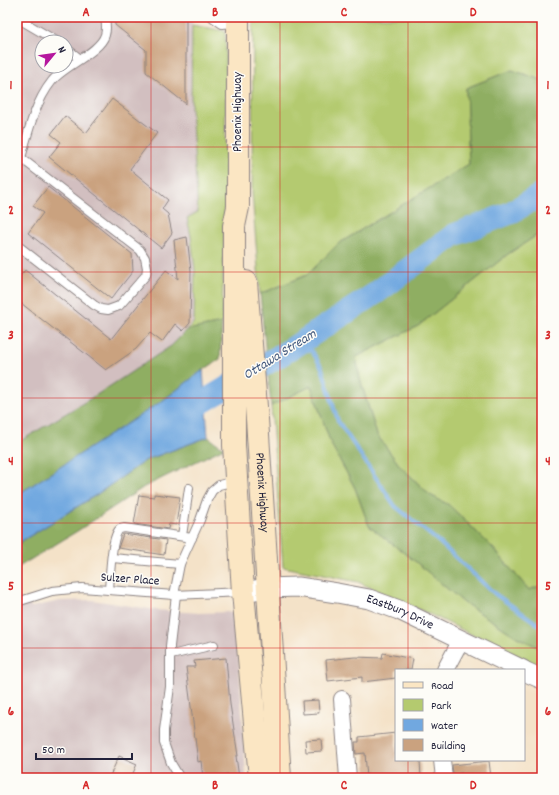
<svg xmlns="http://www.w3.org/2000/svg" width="559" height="795" viewBox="0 0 559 795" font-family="Dekko,sans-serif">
<rect width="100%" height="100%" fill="#fdfcf7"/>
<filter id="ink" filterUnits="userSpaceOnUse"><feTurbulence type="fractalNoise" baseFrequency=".025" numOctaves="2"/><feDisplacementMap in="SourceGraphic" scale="8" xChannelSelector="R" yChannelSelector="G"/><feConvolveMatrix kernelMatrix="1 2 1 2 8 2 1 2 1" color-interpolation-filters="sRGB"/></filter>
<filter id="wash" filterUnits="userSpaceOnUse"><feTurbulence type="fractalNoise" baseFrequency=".012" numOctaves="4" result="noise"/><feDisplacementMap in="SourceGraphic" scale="16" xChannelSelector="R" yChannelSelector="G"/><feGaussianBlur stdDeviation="0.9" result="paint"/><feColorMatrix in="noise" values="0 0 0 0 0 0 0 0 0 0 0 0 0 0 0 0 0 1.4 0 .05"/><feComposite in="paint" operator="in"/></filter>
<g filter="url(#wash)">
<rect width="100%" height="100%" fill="#f4e2c8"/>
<g fill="#d2bfc0" fill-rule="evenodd">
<path d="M17,17H192L191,108L198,212L187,218L191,236L195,270L194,322L187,330L171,346L98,394L17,443ZM42,42H66V66H42Z"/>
<path d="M17,598L32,607L60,601L92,600L156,610L199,613L232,612L236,618L246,778H17Z"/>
</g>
<g fill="#b4ca6f" stroke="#6b7655">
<path d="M253,17H542V80L512,70L466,88L469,164L338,244L307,275L260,294L252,193Z"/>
<path d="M192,25L225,31L226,55L225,192L222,323L187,330L194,322L195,270L191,236L187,218L198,212L191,108Z"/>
<path d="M542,232V585L529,590L492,547L449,505L430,495L400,466L377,435L360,379L356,357L418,326L508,254Z"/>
<path d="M311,386L331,444L355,488L369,526L416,562L463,602L517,637L542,649V669L438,618L358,582L283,567L271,406Z"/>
</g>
<g fill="#8fae62" stroke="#58684e">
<path d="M512,70L542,80V232L508,254L418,326L356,357L360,379L377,435L400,466L430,495L449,505L492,547L529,590L542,585V649L517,637L463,602L416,562L369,526L355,488L331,444L311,386L271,406L260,294L307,275L338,244L469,164L466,88Z"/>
<path d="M222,323L220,359C199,372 181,388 161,402C114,434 65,464 17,495V443L98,394L171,346L187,330Z"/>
<path d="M208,437L224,448L144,487L79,530L17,568V544L96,495L146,460Z"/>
</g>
<path fill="#71a8e0" stroke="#4a658e" d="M203,370L208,437L146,460L96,495L17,544V495L162,401Z"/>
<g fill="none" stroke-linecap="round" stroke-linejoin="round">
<path stroke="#71a8e0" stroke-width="4" d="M294,347L312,351L322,368L338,421L395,506L439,542L495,594L542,627"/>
<path stroke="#71a8e0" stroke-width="23" d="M178,417L294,347L376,293L454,235L510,213L542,194"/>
</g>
<g id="blocks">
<g fill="#caa27f">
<path d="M118,17H186V104L146,72V50L115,25V20Z"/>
<path d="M112,99L157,133L130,169L168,200L162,209L168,214L172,233L161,248L49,157L61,142L51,134L65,116L86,133Z"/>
<path d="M48,187L132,254L133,271L111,299L28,233L43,213L33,206Z"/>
<path d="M187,237L191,271L190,323L183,331L175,324L162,342L150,333L136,349L106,370L17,300V280L25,270L111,339L166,270L178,279L174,240Z"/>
<path d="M154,494L180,497L176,525L169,524L168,529L134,524L139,495L154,497Z"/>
<path d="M123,534L166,540L164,555L118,548Z"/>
<path d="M383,653L413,659L411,670H396V678L362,682V677L328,681L326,660L355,657L382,658Z"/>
<path d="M226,658L230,704L238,756H236L239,778H229L228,774L203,778L201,761L198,762L186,667H195L194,661Z"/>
<path d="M318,700L319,713L303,714L302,701Z"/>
<path d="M396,733V760H420L421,778H367L365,753L356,754L355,742H359V737Z"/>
<path d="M321,739L322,751L306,752L305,740Z"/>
<path d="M119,756L137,764L131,778H109Z"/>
<path d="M489,761L491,778H467V776H463L462,773L453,774L452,765Z"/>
</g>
</g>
</g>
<g filter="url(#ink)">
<use href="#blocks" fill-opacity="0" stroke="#8b8282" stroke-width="1"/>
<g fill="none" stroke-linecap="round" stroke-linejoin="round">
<g stroke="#8b8282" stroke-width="10">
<g id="service">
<path d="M212,17L222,24L237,23"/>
<path d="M17,18L58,42"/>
<path d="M66,48L80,59"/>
<path d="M17,173C26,142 32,106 52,81C64,66 100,52 105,35C107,29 106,23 105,17"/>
<path d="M17,245L94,305L101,309L108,310L119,306L146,275L147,268L145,258L140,250L21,158"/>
<path d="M182,536L189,488"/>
<path d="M112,558L180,564"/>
<path d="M109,590C110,578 111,535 120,529L124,528L192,538"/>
<path d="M174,595L180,564L200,520L207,500L212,491L219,485L235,481"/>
<path d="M176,595L170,646V687L164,730V743L171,763L180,778"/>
<path d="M17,602L52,591L82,588L174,595L243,592"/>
<path d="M171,655L214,645"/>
</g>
</g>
<g stroke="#8b8282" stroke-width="18">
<g id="minor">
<path d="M445,670L461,640"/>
<path d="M342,699L348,778"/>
<path d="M442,760L444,778"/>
</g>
</g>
<g stroke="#8b8282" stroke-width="21">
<g id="tertiary">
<path id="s1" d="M243,592L267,588L298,587L337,593L369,599L399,610L523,670"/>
<path d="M524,671L542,679"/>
</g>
</g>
<g stroke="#8b8282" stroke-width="24">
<g id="secondary">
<path d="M238,17V207L234,226V445L243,592L260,778"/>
<path id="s2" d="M246,282L257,419L280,778"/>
</g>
</g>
<use href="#service" stroke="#fff" stroke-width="8"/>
<use href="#minor" stroke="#fff" stroke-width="16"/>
<use href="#tertiary" stroke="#fff" stroke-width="19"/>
<use href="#secondary" stroke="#fbe6c3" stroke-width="22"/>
</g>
</g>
<path fill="none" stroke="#d62828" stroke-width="1" stroke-opacity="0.55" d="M151,17V778M280,17V778M408,17V670M17,147H542M17,272H542M17,398H542M17,523H542M17,648H542M408,760V778"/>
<g text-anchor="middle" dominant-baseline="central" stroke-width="3" stroke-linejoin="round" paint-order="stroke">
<g font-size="13" fill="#22223b" stroke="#fdfcf7">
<text transform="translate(238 112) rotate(-90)">Phoenix Highway</text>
<text stroke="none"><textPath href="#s2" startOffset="211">Phoenix Highway</textPath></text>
<text transform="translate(130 580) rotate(4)">Sulzer Place</text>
<text stroke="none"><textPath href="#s1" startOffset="161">Eastbury Drive</textPath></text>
</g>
<g font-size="14" font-style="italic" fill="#42587d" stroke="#fdfcf7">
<text transform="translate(280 355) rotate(-32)">Ottawa Stream</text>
</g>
</g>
<rect width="559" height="795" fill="none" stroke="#fdfcf7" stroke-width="44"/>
<rect x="395" y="669" width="130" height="92" fill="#fdfcf7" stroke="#a5a5ac"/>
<rect x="403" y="682" width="20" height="6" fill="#fbe6c3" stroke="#a5a5ac"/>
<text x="431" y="689" font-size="12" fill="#22223b">Road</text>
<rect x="403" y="699" width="20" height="12" fill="#b4ca6f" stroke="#a5a5ac"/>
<text x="431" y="709" font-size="12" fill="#22223b">Park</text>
<rect x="403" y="719" width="20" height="12" fill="#71a8e0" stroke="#a5a5ac"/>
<text x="431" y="729" font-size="12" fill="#22223b">Water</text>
<rect x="403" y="739" width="20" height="12" fill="#caa27f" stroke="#a5a5ac"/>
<text x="431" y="749" font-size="12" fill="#22223b">Building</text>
<g transform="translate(54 54) rotate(61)"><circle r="19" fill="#fdfcf7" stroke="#a5a5ac"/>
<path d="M0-3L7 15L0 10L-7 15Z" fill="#b5179e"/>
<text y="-6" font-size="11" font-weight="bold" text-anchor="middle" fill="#22223b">N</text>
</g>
<path d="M36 753v6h96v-6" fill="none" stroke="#22223b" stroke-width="2"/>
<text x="42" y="753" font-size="12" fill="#22223b" stroke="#fdfcf7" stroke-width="3" paint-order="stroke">50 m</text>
<rect x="22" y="22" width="515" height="751" fill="none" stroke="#d62828" stroke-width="1.5"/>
<g font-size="13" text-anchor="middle" font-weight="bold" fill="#d62828">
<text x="86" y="16">A</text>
<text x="215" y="16">B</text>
<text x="344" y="16">C</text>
<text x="473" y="16">D</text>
<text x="11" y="89">1</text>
<text x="548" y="89">1</text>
<text x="11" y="214">2</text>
<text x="548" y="214">2</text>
<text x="11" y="339">3</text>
<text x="548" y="339">3</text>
<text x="11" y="465">4</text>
<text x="548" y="465">4</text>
<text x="11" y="590">5</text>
<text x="548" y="590">5</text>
<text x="11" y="715">6</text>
<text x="548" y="715">6</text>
<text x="86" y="789">A</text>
<text x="215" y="789">B</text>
<text x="344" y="789">C</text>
<text x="473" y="789">D</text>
</g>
</svg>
